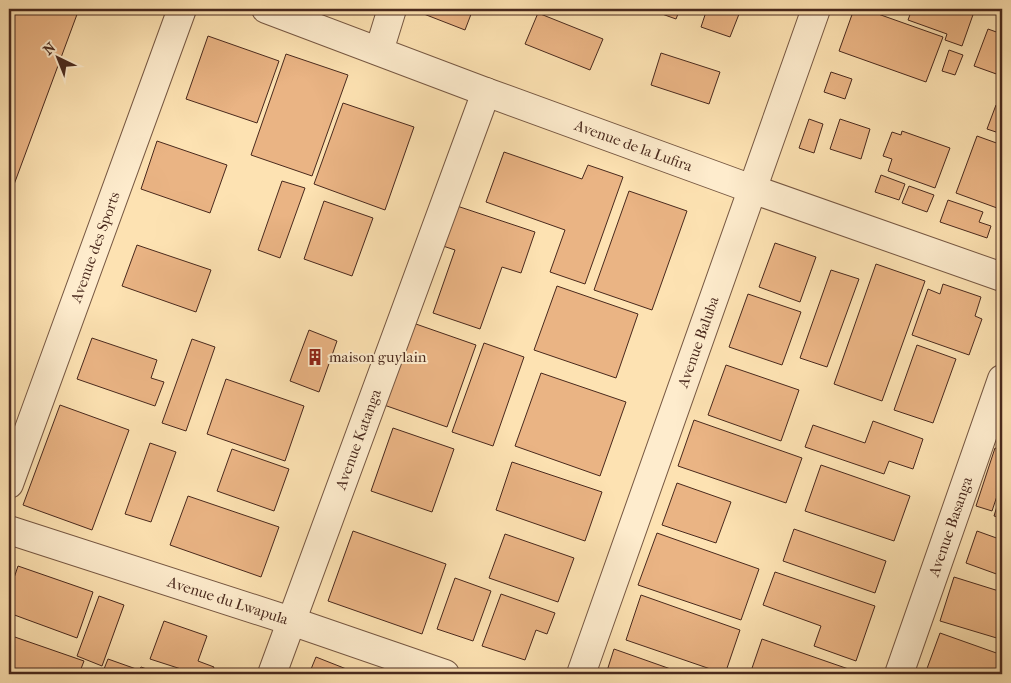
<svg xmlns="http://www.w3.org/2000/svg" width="1011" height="683" viewBox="0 0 1011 683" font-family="'IM FELL French Canon',serif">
<rect width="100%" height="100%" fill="#fde2b2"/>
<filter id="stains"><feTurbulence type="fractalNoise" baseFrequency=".004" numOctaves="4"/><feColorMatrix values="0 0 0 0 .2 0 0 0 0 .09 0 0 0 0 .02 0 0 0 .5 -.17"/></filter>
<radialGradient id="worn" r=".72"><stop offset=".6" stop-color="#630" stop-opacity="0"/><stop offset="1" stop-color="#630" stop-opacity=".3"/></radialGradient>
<g fill="#eab484" stroke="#49291d">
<path d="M9,9H79L9,198Z"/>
<path d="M411,9H473L465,30Z"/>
<path d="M648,9H680L676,19Z"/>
<path d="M707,9H741L730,37L701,27Z"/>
<path d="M854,9H864L943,37L926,82L839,51Z"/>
<path d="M888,9H906L904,14Z"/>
<path d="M912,9H975L962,46L945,40L947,34L908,20Z"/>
<path d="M538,13L603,39L590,70L525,44Z"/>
<path d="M988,29L1002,34V76L974,66Z"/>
<path d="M208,36L279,61L257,123L186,99Z"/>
<path d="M949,50L963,55L955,75L942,71Z"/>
<path d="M661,53L720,72L709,104L651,85Z"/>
<path d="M286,54L348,75L312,176L251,155Z"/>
<path d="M831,72L852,79L845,99L824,92Z"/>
<path d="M343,103L414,127L385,210L314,184Z"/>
<path d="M996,105L1002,107V134L987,129Z"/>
<path d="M809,119L823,124L814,153L799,148Z"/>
<path d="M840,119L870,129L861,159L830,149Z"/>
<path d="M902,131L950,148L935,188L888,171L892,159L883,156L892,132L901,135Z"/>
<path d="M977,136L1002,145V194L997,208L956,193Z"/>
<path d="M157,141L227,165L210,213L141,189Z"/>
<path d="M504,152L582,179L588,165L623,177L585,284L550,272L565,230L486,202Z"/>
<path d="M881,175L905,184L899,200L875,192Z"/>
<path d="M282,181L305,188L280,258L258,250Z"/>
<path d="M909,186L934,195L927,212L902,203Z"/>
<path d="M629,191L687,211L652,310L594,290Z"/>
<path d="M948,200L983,212L979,222L991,226L987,238L940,222Z"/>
<path d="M324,201L373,218L352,276L304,259Z"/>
<path d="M457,206L535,232L521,273L502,267L480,329L433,313L455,250L443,246Z"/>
<path d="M775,243L816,257L800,302L759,287Z"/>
<path d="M137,245L211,270L196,312L122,286Z"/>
<path d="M876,264L925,281L882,401L834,384Z"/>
<path d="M831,270L859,279L827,367L800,358Z"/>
<path d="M943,284L981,297L975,316L982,319L969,355L912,335L928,289L940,294Z"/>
<path d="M557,286L638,314L616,378L534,350Z"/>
<path d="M748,294L801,312L782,365L729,347Z"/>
<path d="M413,323L476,345L447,427L384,405Z"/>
<path d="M309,330L337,341L319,392L290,381Z"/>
<path d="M92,338L157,360L151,378L164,382L155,406L77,379Z"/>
<path d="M192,339L215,347L186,431L162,423Z"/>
<path d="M484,343L524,357L493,446L452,432Z"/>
<path d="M917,345L956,359L933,423L894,410Z"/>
<path d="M726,365L799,390L781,441L708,415Z"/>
<path d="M541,373L626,402L600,476L515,446Z"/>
<path d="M226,379L304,406L285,461L207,434Z"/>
<path d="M60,405L129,430L92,530L23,505Z"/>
<path d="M694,420L802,458L786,503L678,466Z"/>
<path d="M873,421L923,439L913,469L889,461L884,474L805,447L813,425L865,443Z"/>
<path d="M393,428L454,449L432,512L371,491Z"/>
<path d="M150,443L176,452L151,522L125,514Z"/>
<path d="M995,448L1002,450V481L992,511L976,506Z"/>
<path d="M232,449L289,469L274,511L217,491Z"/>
<path d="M512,462L602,492L585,541L496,510Z"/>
<path d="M821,465L910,496L894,541L805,511Z"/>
<path d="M677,483L731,502L716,543L662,525Z"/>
<path d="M1002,490V518L994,516Z"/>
<path d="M188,496L279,527L261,577L170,545Z"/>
<path d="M794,529L886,561L875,593L783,561Z"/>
<path d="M353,531L446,564L422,634L328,601Z"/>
<path d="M977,531L1002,540V576L966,563Z"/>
<path d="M657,533L759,569L741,620L638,585Z"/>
<path d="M505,534L574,558L558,602L489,578Z"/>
<path d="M18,566L93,592L77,638L9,613V593Z"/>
<path d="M775,572L875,606L856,661L814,646L821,626L763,605Z"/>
<path d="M954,577L1002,592V633L1000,639L940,621Z"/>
<path d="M455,578L491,591L473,641L437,629Z"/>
<path d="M501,594L555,613L547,634L536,630L525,660L482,646Z"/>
<path d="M641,595L740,630L725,674L626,640Z"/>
<path d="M99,596L124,605L102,666L77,656Z"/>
<path d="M164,621L207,636L198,661L214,667L211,674H179L181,669L150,659Z"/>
<path d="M940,633L1002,655V674H925Z"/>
<path d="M9,635L84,661L79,674H9Z"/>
<path d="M762,639L860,673V674H750Z"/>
<path d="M614,649L682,673V674H606Z"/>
<path d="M316,657L359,674H309Z"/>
<path d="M108,659L139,670L141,667L161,674H102Z"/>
</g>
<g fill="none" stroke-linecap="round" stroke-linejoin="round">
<g stroke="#765742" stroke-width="30">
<g id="minor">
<path id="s1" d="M266,9L486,92L752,189L1002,277"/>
<path d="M379,51L392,9"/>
<path id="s2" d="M9,484L182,9"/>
<path id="s3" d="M9,530L291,621L445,674"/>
<path id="s4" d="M272,674L486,92"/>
<path id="s5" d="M581,674L816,9"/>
<path id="s6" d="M899,674L1002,379"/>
</g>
</g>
<use href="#minor" stroke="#feeccd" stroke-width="28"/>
</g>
<defs>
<g id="building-bare" transform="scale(1.35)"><path d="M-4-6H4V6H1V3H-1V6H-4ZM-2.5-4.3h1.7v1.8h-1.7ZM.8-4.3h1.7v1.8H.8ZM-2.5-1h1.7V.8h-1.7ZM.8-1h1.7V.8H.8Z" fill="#8f2418" stroke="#feeccd" stroke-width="2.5" paint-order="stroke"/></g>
</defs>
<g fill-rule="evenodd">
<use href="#building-bare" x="315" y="357"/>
</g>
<g text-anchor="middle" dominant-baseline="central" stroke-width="4" stroke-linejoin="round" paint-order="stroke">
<g font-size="15" fill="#49291d" stroke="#feeccd">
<text stroke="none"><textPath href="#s1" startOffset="392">Avenue de la Lufira</textPath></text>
<text stroke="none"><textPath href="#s2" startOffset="252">Avenue des Sports</textPath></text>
<text stroke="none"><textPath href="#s5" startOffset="352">Avenue Baluba</textPath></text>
<text stroke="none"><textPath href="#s4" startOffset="250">Avenue Katanga</textPath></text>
<text stroke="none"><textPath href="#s6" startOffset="156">Avenue Basanga</textPath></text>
<text stroke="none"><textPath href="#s3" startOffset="230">Avenue du Lwapula</textPath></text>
</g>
<g font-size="15" fill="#49291d" stroke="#feeccd" text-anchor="start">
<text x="329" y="357">maison guylain</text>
</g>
</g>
<rect width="1011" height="683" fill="none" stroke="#fde2b2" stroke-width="30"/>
<rect x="10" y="10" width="991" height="663" fill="none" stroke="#49291d" stroke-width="2.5"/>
<rect x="15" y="15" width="981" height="653" fill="none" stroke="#49291d"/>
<g transform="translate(58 58) rotate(317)" stroke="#feeccd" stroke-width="4" paint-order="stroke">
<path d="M0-4L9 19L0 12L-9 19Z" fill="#49291d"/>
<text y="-8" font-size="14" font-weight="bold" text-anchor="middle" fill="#49291d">N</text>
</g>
<rect width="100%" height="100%" filter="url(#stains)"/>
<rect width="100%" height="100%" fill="url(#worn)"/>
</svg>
